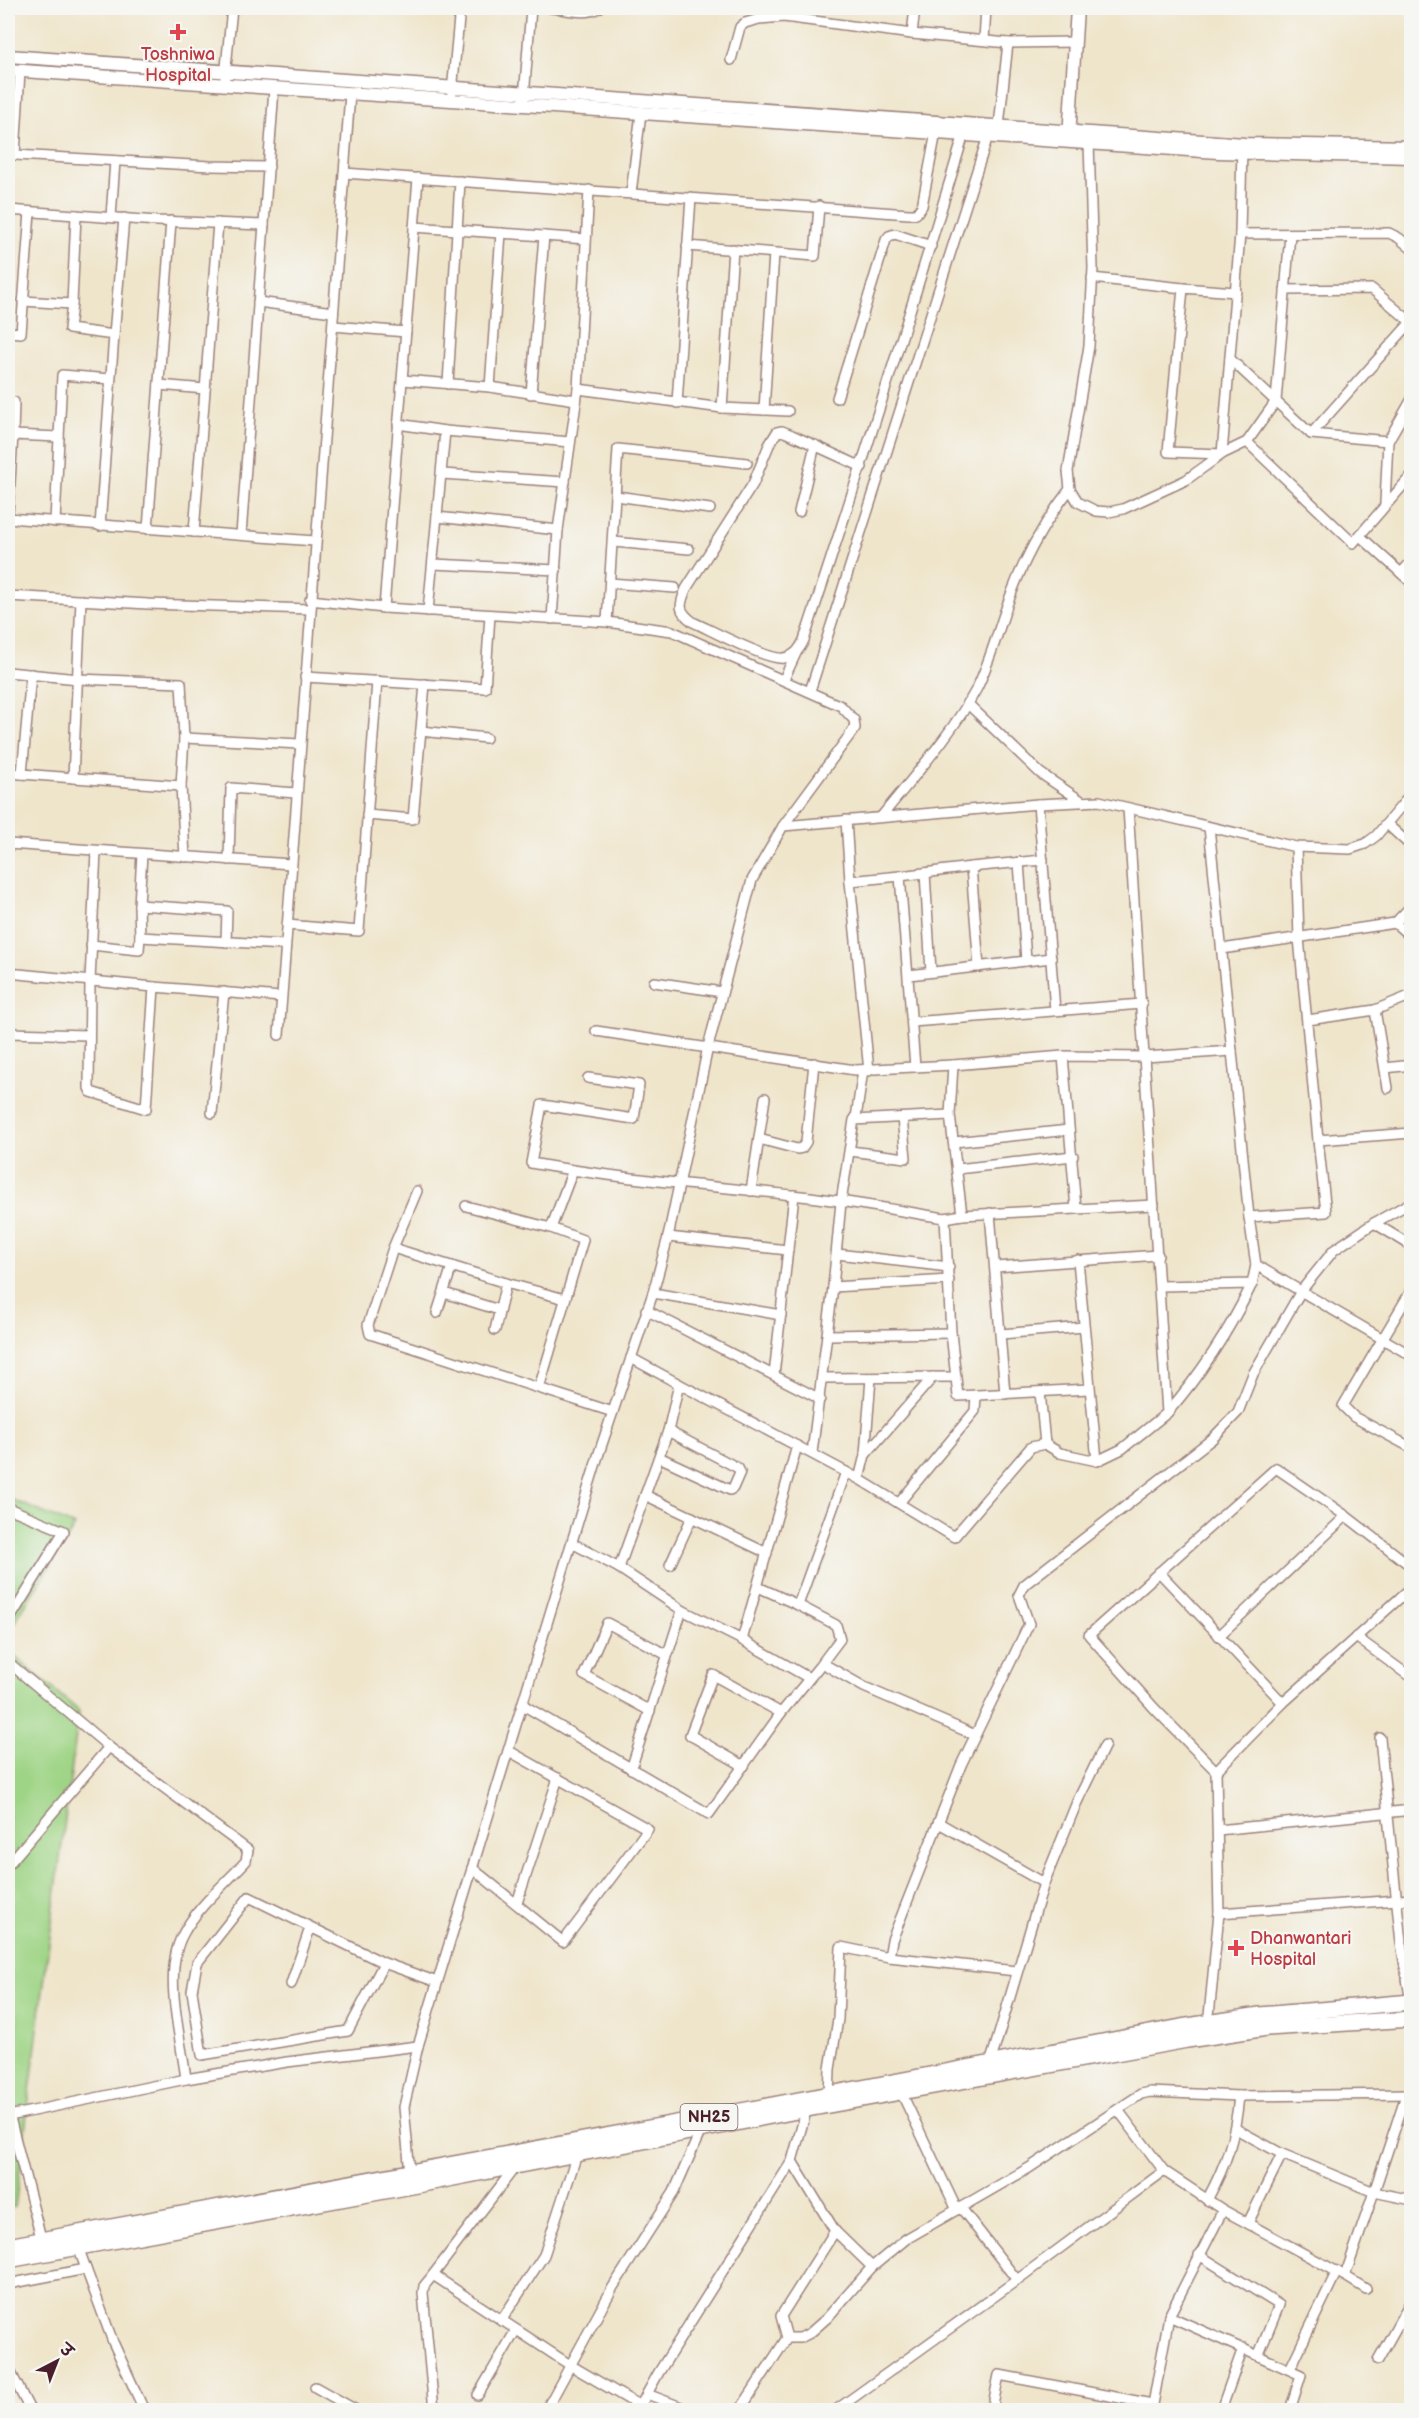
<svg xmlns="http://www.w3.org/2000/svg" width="1419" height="2418" viewBox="0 0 1419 2418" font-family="'Balsamiq Sans','Playpen Sans Deva',sans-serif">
<rect width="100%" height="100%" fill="#f6f6f2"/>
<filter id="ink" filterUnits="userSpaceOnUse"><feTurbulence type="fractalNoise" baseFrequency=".0167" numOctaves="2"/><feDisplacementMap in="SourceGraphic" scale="12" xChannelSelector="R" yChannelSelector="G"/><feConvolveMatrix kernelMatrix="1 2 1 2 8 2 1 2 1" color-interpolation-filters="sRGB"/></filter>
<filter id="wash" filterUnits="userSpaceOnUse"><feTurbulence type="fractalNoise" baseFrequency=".008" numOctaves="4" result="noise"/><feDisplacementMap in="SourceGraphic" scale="24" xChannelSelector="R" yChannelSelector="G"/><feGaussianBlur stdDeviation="1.35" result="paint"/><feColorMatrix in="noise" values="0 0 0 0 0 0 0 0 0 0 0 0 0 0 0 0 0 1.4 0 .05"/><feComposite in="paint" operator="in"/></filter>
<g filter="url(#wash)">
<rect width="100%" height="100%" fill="#efe5cb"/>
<g fill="#9ed485" stroke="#747a58" stroke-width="1.5">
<path d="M8,1498L75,1526L8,1632Z"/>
<path d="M8,1651L79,1711L15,2207L8,2208Z"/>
</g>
</g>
<g filter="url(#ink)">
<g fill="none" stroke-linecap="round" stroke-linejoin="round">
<g stroke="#9c827b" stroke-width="12">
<g id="minor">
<path d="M551,8C565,9 586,16 599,8"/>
<path d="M912,34L915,8"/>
<path d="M984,40L986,8"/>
<path d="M731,60L740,27L745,23L759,19L784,17L912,34L1008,43L1075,42"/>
<path d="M225,77L232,8"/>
<path d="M452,92L460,8"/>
<path d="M524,98L531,8"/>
<path d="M999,126L1008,43"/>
<path d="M1089,143L1093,268L1089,346L1068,471L1070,489L1078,502L1096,511L1109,512L1123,509L1186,480L1222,454L1247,442L1353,543L1412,475"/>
<path d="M8,154L15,155L20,71"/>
<path d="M15,155L210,166L269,167"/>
<path d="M344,173L909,214H916L922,206L936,132"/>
<path d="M631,193L641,113"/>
<path d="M8,210L157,221L264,225"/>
<path d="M111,217L115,161"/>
<path d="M414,227L586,239"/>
<path d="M1240,234L1389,233L1399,238L1412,249"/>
<path d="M687,246L815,256L819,206"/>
<path d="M1092,278L1183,288"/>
<path d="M1285,290L1372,289L1412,323"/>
<path d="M1236,292L1183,288L1168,452L1222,454L1240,234L1242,147"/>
<path d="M23,301L72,304L76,215"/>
<path d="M258,302L333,312"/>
<path d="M72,304L69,329L114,335L124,218"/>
<path d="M333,326L406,332"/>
<path d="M8,332L21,333L30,212"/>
<path d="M1230,359L1311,434L1388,441L1385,503"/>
<path d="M403,380L490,387L576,400"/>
<path d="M448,384L460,181"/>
<path d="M159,385L205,389"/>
<path d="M490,387L501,233"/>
<path d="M578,389L722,408L788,411"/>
<path d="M531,394L544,236"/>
<path d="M837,398L886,240L889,236L895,234L931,246"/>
<path d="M8,402H14L13,435"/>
<path d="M677,403L691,197"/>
<path d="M722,408L733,249"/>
<path d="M764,410L774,253"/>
<path d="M398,424L445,431L428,611"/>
<path d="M445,431L570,442"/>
<path d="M1311,434L1411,322"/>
<path d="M1388,441L1412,399"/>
<path d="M1247,442L1276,401L1290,234"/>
<path d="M862,467L792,435L782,431L777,432L769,445L753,484L686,589C679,606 678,611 693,622C711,630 768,661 784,658C795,656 800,649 804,640C860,472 913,304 964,134"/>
<path d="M442,474L565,482"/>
<path d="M616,496L710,509"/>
<path d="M799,512L815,445"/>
<path d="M8,513L13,435L59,437"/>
<path d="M437,517L558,530"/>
<path d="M8,518L315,541"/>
<path d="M55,522L62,375L110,379"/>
<path d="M100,526L114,335"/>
<path d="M148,529L171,221"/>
<path d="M194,532L218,223"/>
<path d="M241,535L274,89"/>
<path d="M1360,536L1412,583"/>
<path d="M614,542L689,549"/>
<path d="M433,564L556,570"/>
<path d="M1401,573L1412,561"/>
<path d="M610,583L675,588"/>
<path d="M8,596L148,604L310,609"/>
<path d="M310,600L384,608L607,622L672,631L841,706L854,720L855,728L783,826"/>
<path d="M384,608L418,178"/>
<path d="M552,619L558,530L578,389L589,190"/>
<path d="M607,622L618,449L747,463"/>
<path d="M8,672L78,679L181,683L184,738L181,786L185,857"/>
<path d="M305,677L485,688L490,615"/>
<path d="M784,679L796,653"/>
<path d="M810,691L988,136"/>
<path d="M967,703L1040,773L1083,802"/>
<path d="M421,731L486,738"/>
<path d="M184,738L300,744"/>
<path d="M8,773L181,786"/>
<path d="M22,774L31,674"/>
<path d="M73,778L81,600"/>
<path d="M1038,804L1055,1010"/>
<path d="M367,815L413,819L425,684"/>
<path d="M881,817C914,776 952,734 977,688C991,659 999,627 1010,597C1024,559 1045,521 1070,489"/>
<path d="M846,820L850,881L869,1071"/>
<path d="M1387,824L1412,847"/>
<path d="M1209,827L1249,1217"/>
<path d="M8,844L291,864"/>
<path d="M1296,847L1299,938L1318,1140"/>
<path d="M96,851L90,981L89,1088L91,1092L146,1109L154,987L281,997"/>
<path d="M142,854L139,905L140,937L285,945"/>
<path d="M229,860L231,788L296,793"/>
<path d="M1019,862L1026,961"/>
<path d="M971,867L979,967"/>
<path d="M925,873L931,972"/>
<path d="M850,881L900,876"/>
<path d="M139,905L227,911L226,942"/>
<path d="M1412,905L1395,923L1412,938"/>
<path d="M287,925L359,931L377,681"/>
<path d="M91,945L139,950L140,937"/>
<path d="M1222,949L1395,923"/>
<path d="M8,973L154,987"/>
<path d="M909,975L1051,958"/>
<path d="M654,982L722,992"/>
<path d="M1375,1010L1388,1088"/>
<path d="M1308,1020L1375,1010L1412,995"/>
<path d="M912,1022L1142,1004"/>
<path d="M596,1031L855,1070L953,1065"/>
<path d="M8,1033L88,1035"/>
<path d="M279,1035L350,94"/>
<path d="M1063,1056L1076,1209"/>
<path d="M915,1067L900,876L971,867L1043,860"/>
<path d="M1385,1068L1412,1065"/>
<path d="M588,1078L639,1085L634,1119L542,1105L531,1163C617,1179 704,1185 791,1195C843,1200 894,1210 945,1218L951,1333L958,1396L1089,1389"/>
<path d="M212,1113L224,992"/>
<path d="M856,1118L863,1070"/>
<path d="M1412,1133L1318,1140L1326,1212L1249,1217L1256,1265L1412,1356"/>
<path d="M759,1139L797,1149L802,1148L806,1142L814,1063"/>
<path d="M954,1142L1069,1130"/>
<path d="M850,1151L906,1158L902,1118"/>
<path d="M957,1169L1073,1156"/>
<path d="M751,1191L765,1098"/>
<path d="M466,1206L551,1228L583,1240L539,1388"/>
<path d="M990,1213L1005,1394"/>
<path d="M962,1215L950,1115L953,1065L1063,1056L1145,1057L1232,1051"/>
<path d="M945,1218L962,1215L1154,1205"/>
<path d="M1374,1223L1412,1202"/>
<path d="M551,1228L573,1170"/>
<path d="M668,1237L788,1250"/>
<path d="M393,1248L417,1191"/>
<path d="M837,1254L949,1267"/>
<path d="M1078,1260L1097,1461"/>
<path d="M996,1267L1158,1255"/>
<path d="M1160,1286L1252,1284L1256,1265"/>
<path d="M833,1287L949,1280"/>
<path d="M1412,1289L1343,1406L1354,1417L1412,1448"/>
<path d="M444,1293L499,1310"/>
<path d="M653,1293L781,1315"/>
<path d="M565,1299L506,1283L393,1248L368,1325L370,1334L613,1412"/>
<path d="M646,1310L820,1399"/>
<path d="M437,1313L452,1266"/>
<path d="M495,1330L506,1283"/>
<path d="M1001,1334L1084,1327"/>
<path d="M828,1335L951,1333"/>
<path d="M774,1375L794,1195"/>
<path d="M822,1378L956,1377"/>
<path d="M679,1384L797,1446L742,1640"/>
<path d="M1040,1392L1045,1444"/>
<path d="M1167,1413C1202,1373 1229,1331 1252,1284"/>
<path d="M797,1446L859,1479L954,1537L1031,1447L1045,1444L1060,1453L1097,1461L1122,1449L1167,1413L1128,808"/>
<path d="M812,1453L833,1287L841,1202L854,1120L950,1115"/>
<path d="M865,1455L933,1377"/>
<path d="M659,1457L730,1490L733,1488L740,1472L738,1468L668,1431"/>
<path d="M859,1479L865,1455L871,1378"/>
<path d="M645,1495L767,1553"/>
<path d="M899,1503L975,1411L976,1395"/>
<path d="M8,1508L64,1531L8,1622"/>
<path d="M572,1543L619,1568L682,1610L631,1769"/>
<path d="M670,1565L692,1517"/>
<path d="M619,1568L668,1431L679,1384L631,1358"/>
<path d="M1159,1572L1283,1703L1216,1771L1219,1913"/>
<path d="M758,1587L798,1605L846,1472"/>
<path d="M798,1605L836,1625L840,1639L822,1663"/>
<path d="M682,1610L742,1640L809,1678"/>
<path d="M1219,1636L1346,1516L1412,1567"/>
<path d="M1356,1637L1412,1678"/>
<path d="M8,1662L109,1747L8,1865"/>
<path d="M1283,1703L1412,1587"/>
<path d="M523,1705L709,1814L781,1713L822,1663L864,1687L975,1735"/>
<path d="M650,1711L584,1675L607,1623L667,1655"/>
<path d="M1380,1738L1401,1943L1411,2002"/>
<path d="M109,1747L248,1850L246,1861C225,1884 198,1906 183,1934C162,1972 181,2037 186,2079"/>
<path d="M744,1766L690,1735L713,1675L781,1713"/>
<path d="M1216,1771L1155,1709L1089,1635L1276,1468L1346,1516"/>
<path d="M939,1823L1044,1883"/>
<path d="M1218,1830L1412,1810"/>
<path d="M472,1868L563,1942L648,1829L509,1751"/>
<path d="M517,1903L558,1778"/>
<path d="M889,1957L1016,1971"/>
<path d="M384,1963L348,2031L202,2055L192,1991L197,1963L249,1897L384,1963L437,1982"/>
<path d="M291,1984L310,1928"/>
<path d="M1208,2026L1219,1913L1412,1899"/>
<path d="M990,2064L1044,1883L1077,1802L1105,1745"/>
<path d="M901,2092L957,2210"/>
<path d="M1406,2095L1374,2192L1412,2200"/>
<path d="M829,2096L830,2069L838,2019L841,1947L889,1957L892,1940L961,1765L1029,1624L1019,1595L1024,1585L1212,1439L1238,1412L1253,1374L1301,1291L1334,1250L1374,1223L1412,1246"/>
<path d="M8,2110L41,2238"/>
<path d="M9,2116L186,2079L287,2062L418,2046"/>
<path d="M1236,2129L1282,2154L1374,2192L1345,2276L1366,2289"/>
<path d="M1164,2171L1223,2210L1169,2316"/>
<path d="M410,2174L404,2107L418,2046L598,1456L653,1293L668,1237L708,1047L752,880L783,826L1038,804L1099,801L1296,847L1350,849L1365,844L1376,836L1412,793"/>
<path d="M1207,2200C1227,2163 1235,2138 1239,2096L1412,2094"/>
<path d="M961,2208L1017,2280"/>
<path d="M1223,2210L1345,2276"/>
<path d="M1248,2223L1282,2154"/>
<path d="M835,2231L872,2267"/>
<path d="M78,2247L113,2342L144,2410"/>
<path d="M1199,2255L1279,2305L1259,2354"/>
<path d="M433,2275L515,2167"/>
<path d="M8,2284L86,2269"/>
<path d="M501,2321L544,2255L577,2154"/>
<path d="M787,2338H800L810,2333L827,2318L872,2267L906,2239L1029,2168L1141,2094L1150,2092L1239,2096"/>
<path d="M1378,2360L1412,2299"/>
<path d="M8,2367L30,2410"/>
<path d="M1290,2369L1337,2271"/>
<path d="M315,2387L356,2410"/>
<path d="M647,2394L689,2410"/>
<path d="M478,2395L516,2330"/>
<path d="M434,2410L423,2293L424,2286L433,2275L570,2365L640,2406"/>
<path d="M546,2410L613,2287L674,2192L701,2130"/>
<path d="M638,2410L659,2372L792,2161L807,2108"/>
<path d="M740,2410L787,2338L781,2316L835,2231L792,2161"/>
<path d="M836,2410L1017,2280L1164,2171L1118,2110"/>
<path d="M992,2410L999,2375L1152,2404"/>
<path d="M1152,2410L1169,2316L1301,2375L1290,2410"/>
<path d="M1221,2410L1243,2348"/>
</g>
</g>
<g stroke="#9c827b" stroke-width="15">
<g id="tertiary">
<path d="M8,56L1245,144L1412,147"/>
<path d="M8,70L1218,152L1412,157"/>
<path d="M1069,138L1077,8"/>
</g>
</g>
<g stroke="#9c827b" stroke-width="18">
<g id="primary">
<path d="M8,2246L736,2112L1181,2027L1260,2015L1412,2002"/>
<path d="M8,2260L412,2186L807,2109L1187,2040L1267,2028L1412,2019"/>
</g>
</g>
<use href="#minor" stroke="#fff" stroke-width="9"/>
<use href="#tertiary" stroke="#fff" stroke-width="12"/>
<use href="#primary" stroke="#fff" stroke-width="15"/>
</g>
</g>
<g fill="#e0444e" stroke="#f6f6f2" stroke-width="2">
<path d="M175 23h6v6h6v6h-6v6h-6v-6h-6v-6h6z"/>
<path d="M1233 1939h6v6h6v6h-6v6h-6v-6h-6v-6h6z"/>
</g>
<g text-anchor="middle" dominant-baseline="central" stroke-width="4.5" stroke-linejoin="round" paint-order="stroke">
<rect fill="#f6f6f2" stroke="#7e6067" stroke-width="1.5" x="680.5" y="2104" width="57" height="26" rx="4.5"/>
<g font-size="16" font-weight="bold" fill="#4a1f2b">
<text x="709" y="2117">NH25</text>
</g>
<g font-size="18" fill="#be3a42" stroke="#f6f6f2">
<text x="178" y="54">Toshniwa<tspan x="178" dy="21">Hospital</tspan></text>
<text x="1250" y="1938" text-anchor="start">Dhanwantari<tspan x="1250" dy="21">Hospital</tspan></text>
</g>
</g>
<rect width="1419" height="2418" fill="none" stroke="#f6f6f2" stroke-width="30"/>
<g transform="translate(57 2361) rotate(42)" stroke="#f6f6f2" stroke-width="4.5" paint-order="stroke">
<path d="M0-4.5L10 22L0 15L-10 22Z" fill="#4a1f2b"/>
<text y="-9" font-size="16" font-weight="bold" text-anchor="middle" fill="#4a1f2b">उ</text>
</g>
</svg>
